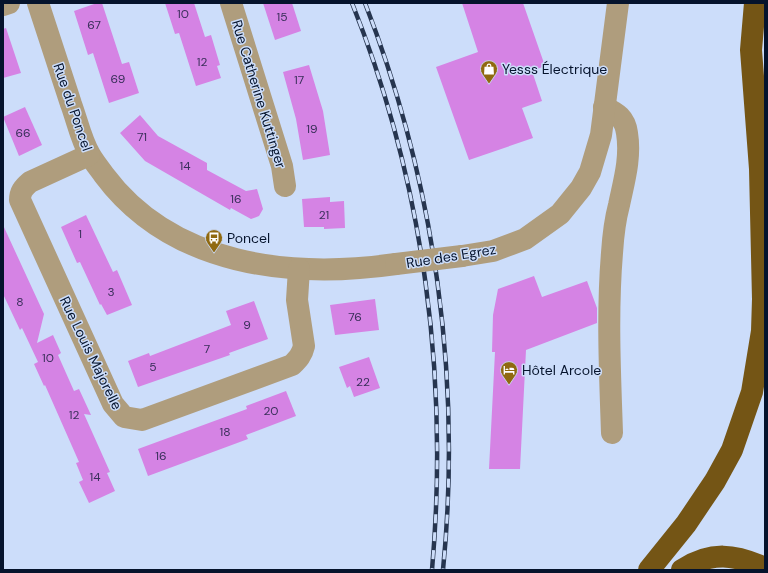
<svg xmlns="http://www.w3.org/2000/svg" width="768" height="573" viewBox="0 0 768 573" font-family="'DM Sans',sans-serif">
<rect width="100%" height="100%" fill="#ccddfa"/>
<g fill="#d583e4">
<path d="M97,3H102L122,64L129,62L139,93L109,103L93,53L88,55L74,11Z"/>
<path d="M165,3H194L205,37L211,35L220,65L217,66L221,78L196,86L179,33L175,34Z"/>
<path d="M263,3H292L301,31L275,40Z"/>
<path d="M462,3H523L545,66L532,71L542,101L522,108L533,138L469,160L436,67L478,52Z"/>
<path d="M6,28L21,73L3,78V29Z"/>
<path d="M309,65L323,111L330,155L303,160L296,119L283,72Z"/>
<path d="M25,107L42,145L19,156L3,117Z"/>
<path d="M140,115L158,136L207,163V170L246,191L257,189L263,209L259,216L251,219L231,208L230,210L145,161L120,133Z"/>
<path d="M330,197V202L344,201L345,228L324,229V227H304L302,199Z"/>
<path d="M86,215L113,272L117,270L132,305L107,315L101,304L100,305L80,262L77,263L61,227Z"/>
<path d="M3,225L44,314L37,343L53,335L61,353L58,355L74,391L79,389L91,415L84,414L110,472L107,473L115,491L89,503L79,482L83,480L76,463L79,462L45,385L44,386L34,364L38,362L22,328L20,330L3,294Z"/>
<path d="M534,276L542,297L587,281L597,308V323L526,350L520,469H489L495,352H492L493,315L498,289Z"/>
<path d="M375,299L379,330L335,335L330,305Z"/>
<path d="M254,301L268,339L229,353L230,355L138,387L128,361L149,353L150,356L231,325L226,311Z"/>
<path d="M369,357L380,388L354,397L350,386L347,388L339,367Z"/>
<path d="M286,391L296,416L246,435L248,439L148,476L138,449L247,409L246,406Z"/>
</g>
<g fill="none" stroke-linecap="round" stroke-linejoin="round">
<g stroke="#af9d7d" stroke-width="22">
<path d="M38,3C49,37 60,70 71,104C77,120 81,140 90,155C94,162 99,168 104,175C172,266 291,279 396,264"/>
<path d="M231,3L282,166L285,186"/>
<path d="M3,5L9,3"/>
<path d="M604,107C617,113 625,118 627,133C631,158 624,181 619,205C615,220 613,237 612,253C607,313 610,373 612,433"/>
<path d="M89,155L30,182C23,188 20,192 20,200L113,404L124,417L142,420L292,365C298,359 302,355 304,346L297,300L299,269"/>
<path d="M462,256L493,251L525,239L560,214L581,188L590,172L601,135L618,3"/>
</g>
<g stroke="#745515" stroke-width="22">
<path d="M649,570L686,524L715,481L732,450L752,392L762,331L763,299L760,169L751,50L755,3"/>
<path d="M682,570C711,551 735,554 765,568"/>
</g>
<g stroke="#26354f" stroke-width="4.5">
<g id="rail">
<path d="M352,3C424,183 449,377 432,570"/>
<path d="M365,3C435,183 462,378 443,570"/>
</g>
</g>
<use href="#rail" stroke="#ccddfa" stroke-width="3" stroke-dasharray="9" stroke-linecap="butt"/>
<path stroke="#af9d7d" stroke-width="22" d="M396,264L462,256"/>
</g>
<defs>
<g id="shop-pin" transform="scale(0.9)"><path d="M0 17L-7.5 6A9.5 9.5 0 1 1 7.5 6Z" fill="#906910" stroke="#ccddfa"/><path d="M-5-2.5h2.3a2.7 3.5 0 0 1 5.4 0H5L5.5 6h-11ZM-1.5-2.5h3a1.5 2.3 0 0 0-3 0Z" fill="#fff"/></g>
<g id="bus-pin" transform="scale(0.9)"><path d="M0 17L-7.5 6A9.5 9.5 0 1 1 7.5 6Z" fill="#906910" stroke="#ccddfa"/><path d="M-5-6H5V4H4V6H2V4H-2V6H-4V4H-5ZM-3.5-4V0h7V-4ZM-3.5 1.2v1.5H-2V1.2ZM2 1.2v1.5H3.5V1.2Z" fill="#fff"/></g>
<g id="hotel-pin" transform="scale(0.9)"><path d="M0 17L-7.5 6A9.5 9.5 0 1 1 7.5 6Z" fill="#906910" stroke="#ccddfa"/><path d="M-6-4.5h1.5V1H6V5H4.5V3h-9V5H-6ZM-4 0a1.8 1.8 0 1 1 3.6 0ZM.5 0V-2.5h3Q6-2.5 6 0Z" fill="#fff"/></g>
</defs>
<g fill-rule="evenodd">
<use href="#shop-pin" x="489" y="69"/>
<use href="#bus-pin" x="214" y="238"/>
<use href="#hotel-pin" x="509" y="370"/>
</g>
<g text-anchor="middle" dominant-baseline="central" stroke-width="3" stroke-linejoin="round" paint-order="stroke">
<g font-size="12" fill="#392f5a">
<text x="183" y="14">10</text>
<text x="282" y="17">15</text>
<text x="94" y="25">67</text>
<text x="202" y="62">12</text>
<text x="118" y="79">69</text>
<text x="299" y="80">17</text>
<text x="312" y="129">19</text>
<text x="23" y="133">66</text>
<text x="142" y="137">71</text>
<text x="185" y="166">14</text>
<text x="236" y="199">16</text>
<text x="324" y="215">21</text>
<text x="80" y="234">1</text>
<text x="111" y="292">3</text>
<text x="20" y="302">8</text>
<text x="355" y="317">76</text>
<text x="247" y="325">9</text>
<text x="207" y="349">7</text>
<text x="48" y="358">10</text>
<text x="153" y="367">5</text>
<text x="363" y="382">22</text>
<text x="271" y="411">20</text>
<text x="74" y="415">12</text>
<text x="225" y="432">18</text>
<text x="161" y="456">16</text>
<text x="95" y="477">14</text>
</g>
<g font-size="14" fill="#05132c" stroke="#ccddfa" text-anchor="start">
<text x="502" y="69">Yesss Électrique</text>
<text x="227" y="238">Poncel</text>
<text x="522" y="370">Hôtel Arcole</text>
</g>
<g font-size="14" fill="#05132c" stroke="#ccddfa">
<text transform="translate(259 94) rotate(73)">Rue Catherine Kuttinger</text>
<text transform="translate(73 107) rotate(71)">Rue du Poncel</text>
<text transform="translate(451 256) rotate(-9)">Rue des Egrez</text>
<text transform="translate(91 353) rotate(64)">Rue Louis Majorelle</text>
</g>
</g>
<rect width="768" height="573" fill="none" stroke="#05132c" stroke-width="8"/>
</svg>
